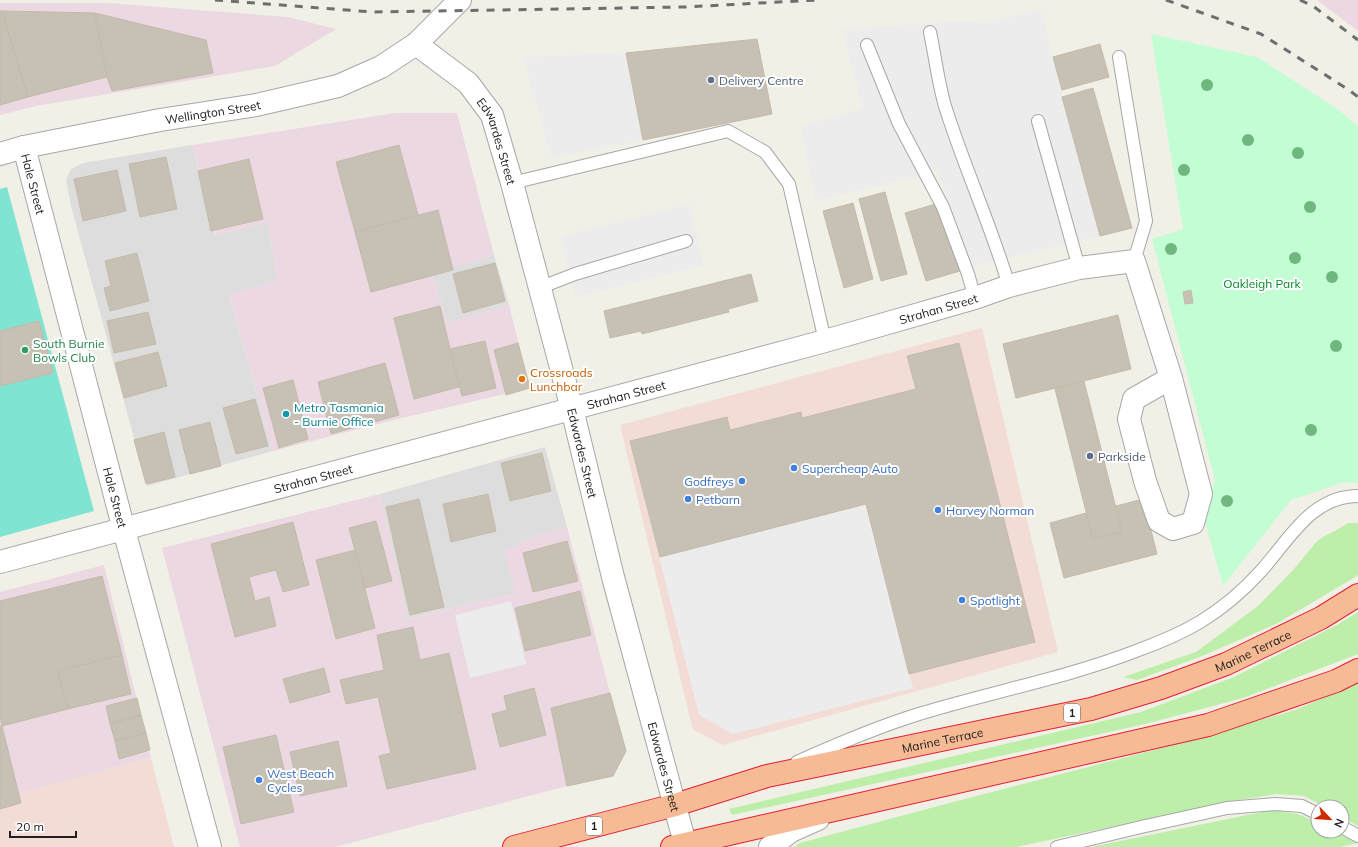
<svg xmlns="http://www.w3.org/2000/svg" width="1358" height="847" viewBox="0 0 1358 847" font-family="Mulish,sans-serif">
<rect width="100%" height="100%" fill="#f1f0e6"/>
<g fill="#dedddd">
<path d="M192,145L215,235L267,222L278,280L229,295L273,451L147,486L71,206L66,180L71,169L83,163Z"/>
<path d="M494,255L509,305L447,323L432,273Z"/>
<path d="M545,447L567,527L521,541L515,593L407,619L380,494Z"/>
</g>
<g fill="#f3dcd5">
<path d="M982,328L1058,652L723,745L694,730L692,727L620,425Z"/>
<path d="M151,758L174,847H0V798Z"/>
</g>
<g fill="#ebd8e3">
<path d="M1317,0H1358V31L1354,28Z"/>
<path d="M0,3H108L287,17L336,29L275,66L36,106L0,115Z"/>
<path d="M395,113H457L494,255L432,274L447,323L509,305L530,388L402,418L273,451L229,294L278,280L267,223L216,235L192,145Z"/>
<path d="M380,494L408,619L515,593L504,549L518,546L521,541L567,527L610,693L626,751L613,776L567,786L335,847H240L162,548Z"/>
<path d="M104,565L151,758L0,798V592Z"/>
</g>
<g fill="#bdeeaa">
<path d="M1349,523H1358V575L1357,576L1276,624L1202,656L1137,680L1123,677L1196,652L1258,606L1293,570L1318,540Z"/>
<path d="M1358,612V654L1243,698L1145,724L732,815L729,809L1141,712L1234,677L1335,626Z"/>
<path d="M1358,683V826L1342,817V807H1325L1304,796L1276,794L1239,800L1016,847H794L800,843L938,806L1173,745L1295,710Z"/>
<path d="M1272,810L1298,814L1318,823V831H1334L1358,842V843L1339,847H1091Z"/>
</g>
<path fill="#c2fdd3" d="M1151,34L1257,57L1336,108L1358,126V483L1344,482L1291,500L1223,586L1203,514L1215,480L1152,239L1183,229Z"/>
<path fill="#80e4d2" d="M7,187L94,511L0,537V189Z"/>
<g fill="#ececec">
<path d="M1040,9L1062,90V97L1100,236L972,266L945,190L937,171L816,201L801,126L863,108L843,30L902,25L1000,20Z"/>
<path d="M626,53L643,140L552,158L523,57Z"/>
<path d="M689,204L704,265L576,297L561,236Z"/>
<path d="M851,444L913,688L733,734L699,715L644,497Z"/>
<path d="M511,601L526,664L470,678L455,615Z"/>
</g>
<g fill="#c6c0b5" stroke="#c4baa8">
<path d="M0,11H2L28,97L0,105Z"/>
<path d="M2,11L95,13L107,77L28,97Z"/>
<path d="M95,13L206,40L213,73L112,91L107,77Z"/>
<path d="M757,39L772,114L643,140L626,53Z"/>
<path d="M1100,44L1109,77L1062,90L1053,57Z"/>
<path d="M1093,88L1132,228L1100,236L1062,97Z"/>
<path d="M399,145L418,215L355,232L336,162Z"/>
<path d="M166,157L177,209L140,217L129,164Z"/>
<path d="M249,159L263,219L211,231L198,171Z"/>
<path d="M117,170L126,211L83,221L74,179Z"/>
<path d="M885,192L907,274L881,281L859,199Z"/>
<path d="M853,203L873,279L844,288L823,211Z"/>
<path d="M939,203L960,271L926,281L905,213Z"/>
<path d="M438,210L453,270L371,292L355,232Z"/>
<path d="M137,253L149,301L110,311L104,288L111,286L105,261Z"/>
<path d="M495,263L505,301L463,313L453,274Z"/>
<path d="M751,274L758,301L728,309L729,312L642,334L641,331L610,338L604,311Z"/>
<path d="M1191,290L1193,303L1185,304L1183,292Z"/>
<path d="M440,306L459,387L414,399L394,318Z"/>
<path d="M148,312L156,344L114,353L107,321Z"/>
<path d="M1118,315L1131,369L1016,398L1003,344Z"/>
<path d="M39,321L53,373L0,386V331Z"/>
<path d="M485,341L496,388L462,396L450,349Z"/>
<path d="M518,343L530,388L506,395L494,350Z"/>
<path d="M959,343L1035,642L909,674L866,504L660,557L630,441L727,417L730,430L801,412L802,418L916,389L907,356Z"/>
<path d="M158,352L167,386L124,398L115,363Z"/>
<path d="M385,363L399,415L331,434L318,382Z"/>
<path d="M293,380L308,439L279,448L263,388Z"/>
<path d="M1084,381L1122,532L1093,539L1055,389Z"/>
<path d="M255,399L268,446L236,454L223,408Z"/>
<path d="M210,422L221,466L190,474L179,430Z"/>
<path d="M164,432L175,477L146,484L134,440Z"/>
<path d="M542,453L551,491L510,501L501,463Z"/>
<path d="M488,494L496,531L451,542L443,504Z"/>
<path d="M419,499L444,607L410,615L386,507Z"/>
<path d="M1143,499L1157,554L1064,578L1050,523L1086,513L1093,539L1122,532L1116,506Z"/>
<path d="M376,521L392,581L365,588L349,528Z"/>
<path d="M293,522L309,585L283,592L276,570L249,577L255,601L269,597L276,626L235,637L211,544Z"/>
<path d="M567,541L578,581L533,592L523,553Z"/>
<path d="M355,550L375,628L336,639L316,560Z"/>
<path d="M102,576L122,655L58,671L68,709L2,726L0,716V601Z"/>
<path d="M580,591L591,635L525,651L515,608Z"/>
<path d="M413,627L420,660L449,653L476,769L387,789L379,756L391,753L378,697L346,704L340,680L384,670L377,635Z"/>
<path d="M122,655L131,694L68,709L58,671Z"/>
<path d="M324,668L330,692L290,703L283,679Z"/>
<path d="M534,688L546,735L500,747L492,714L507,710L504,696Z"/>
<path d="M610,693L626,751L613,776L567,786L551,708Z"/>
<path d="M137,698L141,715L110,724L106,706Z"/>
<path d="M141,715L146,733L115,741L110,724Z"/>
<path d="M0,726H2L21,803L0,809Z"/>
<path d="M146,733L150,750L119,759L115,741Z"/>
<path d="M276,735L294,812L241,824L223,747Z"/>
<path d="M338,741L347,786L300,796L290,752Z"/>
</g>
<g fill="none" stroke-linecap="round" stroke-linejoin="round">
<g stroke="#a7a7a7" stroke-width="14">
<g id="service">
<path d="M930,32C935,56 938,82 945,106C964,167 991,225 1009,286"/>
<path d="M867,45L899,124L943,207L968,274L975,298"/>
<path d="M1119,57L1146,221L1134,261"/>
<path d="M1038,121L1079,268"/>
<path d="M512,183L728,131L765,152L789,184L825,341"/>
<path d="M539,288L575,274L686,241"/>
<path d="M797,762C837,744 877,727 919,714C991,692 1066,678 1136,651C1158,643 1180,634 1200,622C1223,608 1243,591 1261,571C1289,540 1311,496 1358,496"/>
<path d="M1342,827L1358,836"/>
<path d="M1057,847L1141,827L1227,808L1275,804L1302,806L1318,814"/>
</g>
</g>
<g stroke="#a7a7a7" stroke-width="24">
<g id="minor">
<path id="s1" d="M416,44L468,83L492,115L512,183L572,409L613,577L686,847"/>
<path id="s2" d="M24,147L124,530L210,847"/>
<path id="s3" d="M0,562L825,341L975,298L1009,286L1079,268L1134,261L1171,378L1201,494L1193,523L1173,529L1159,521L1145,481L1129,419L1134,399L1171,378"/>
<path d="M770,847L791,831L818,819"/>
</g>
</g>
<g stroke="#a7a7a7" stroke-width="24">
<g id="tertiary">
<path id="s4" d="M0,154L24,147L160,120L256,105L338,86L381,67L416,44L460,0"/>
</g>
</g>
<g stroke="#e51d38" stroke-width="24">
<g id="trunk">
<path id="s5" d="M514,847L675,805L767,776L1091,709L1161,688L1226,664L1321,618L1358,595"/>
<path d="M672,847L1208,725L1336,681L1358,670"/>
</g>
</g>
<use href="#service" stroke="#fff" stroke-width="12"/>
<use href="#minor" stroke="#fff" stroke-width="22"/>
<use href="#tertiary" stroke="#fff" stroke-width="22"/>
<use href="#trunk" stroke="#f6ba94" stroke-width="22"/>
<g stroke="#6e6e6e" stroke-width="3" stroke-dasharray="8 8" stroke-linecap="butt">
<path d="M215,0L373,12L685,7L817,0"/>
<path d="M1166,0L1261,34L1349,90L1358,97"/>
<path d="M1300,0L1313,6L1358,40"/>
</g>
</g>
<g fill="#6fb67f">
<circle cx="1207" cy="85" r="6"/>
<circle cx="1248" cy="140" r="6"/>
<circle cx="1298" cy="153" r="6"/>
<circle cx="1184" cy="170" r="6"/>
<circle cx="1310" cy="207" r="6"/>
<circle cx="1171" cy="249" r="6"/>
<circle cx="1295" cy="258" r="6"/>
<circle cx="1332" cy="277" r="6"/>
<circle cx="1336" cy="346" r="6"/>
<circle cx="1311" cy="430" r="6"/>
<circle cx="1227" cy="501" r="6"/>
</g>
<g fill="#5c6f8a" stroke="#fff" stroke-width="1.5">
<circle cx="711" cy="80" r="4"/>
<circle cx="1090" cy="456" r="4"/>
</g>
<circle fill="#2e9e5b" stroke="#fff" stroke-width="1.5" cx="25" cy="350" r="4"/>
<circle fill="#e8710a" stroke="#fff" stroke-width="1.5" cx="522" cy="379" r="4"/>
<circle fill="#0f9aa8" stroke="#fff" stroke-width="1.5" cx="286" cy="414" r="4"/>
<g fill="#3f7fe0" stroke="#fff" stroke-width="1.5">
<circle cx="794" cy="468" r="4"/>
<circle cx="742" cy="481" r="4"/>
<circle cx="688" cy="499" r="4"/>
<circle cx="938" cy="510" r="4"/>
<circle cx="962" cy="600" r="4"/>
<circle cx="259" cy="780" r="4"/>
</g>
<g text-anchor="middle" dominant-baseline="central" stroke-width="4" stroke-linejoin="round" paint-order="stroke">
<g fill="#fff" stroke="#636363" stroke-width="1">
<rect x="1064" y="704" width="16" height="18" rx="3"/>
<rect x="586" y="817" width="16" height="18" rx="3"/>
</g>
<g font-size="11" font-weight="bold" fill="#202020">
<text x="1072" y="713">1</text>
<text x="594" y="826">1</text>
</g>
<g font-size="12" fill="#4e5e75" stroke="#fff" text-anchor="start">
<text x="719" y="80">Delivery Centre</text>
<text x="1098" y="456">Parkside</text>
</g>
<g font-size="12" fill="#202020" stroke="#fff">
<text stroke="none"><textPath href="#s4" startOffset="217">Wellington Street</textPath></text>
<text stroke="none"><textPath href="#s1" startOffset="131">Edwardes Street</textPath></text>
<text stroke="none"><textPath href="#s2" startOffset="38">Hale Street</textPath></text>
<text stroke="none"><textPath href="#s3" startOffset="972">Strahan Street</textPath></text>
<text stroke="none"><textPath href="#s3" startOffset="648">Strahan Street</textPath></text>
<text stroke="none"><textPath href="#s1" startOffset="455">Edwardes Street</textPath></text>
<text stroke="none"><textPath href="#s3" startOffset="324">Strahan Street</textPath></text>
<text stroke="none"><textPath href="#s2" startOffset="362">Hale Street</textPath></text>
<text stroke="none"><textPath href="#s5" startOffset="766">Marine Terrace</textPath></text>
<text stroke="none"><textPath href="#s5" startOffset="442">Marine Terrace</textPath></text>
<text stroke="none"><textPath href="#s1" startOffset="779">Edwardes Street</textPath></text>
</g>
<g font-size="12" fill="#05872b" stroke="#fff">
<text x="1262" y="283">Oakleigh Park</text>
</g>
<g font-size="12" fill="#27864d" stroke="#fff" text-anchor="start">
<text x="33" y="343">South Burnie<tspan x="33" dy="14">Bowls Club</tspan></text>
</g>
<g font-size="12" fill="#c56008" stroke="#fff" text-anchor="start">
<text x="530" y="372">Crossroads<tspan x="530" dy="14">Lunchbar</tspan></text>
</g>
<g font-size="12" fill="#0d838f" stroke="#fff" text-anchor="start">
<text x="294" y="407">Metro Tasmania<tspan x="294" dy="14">- Burnie Office</tspan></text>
</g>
<g font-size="12" fill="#366cbe" stroke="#fff" text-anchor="start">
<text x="802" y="468">Supercheap Auto</text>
<text x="734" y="481" text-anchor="end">Godfreys</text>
<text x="696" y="499">Petbarn</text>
<text x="946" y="510">Harvey Norman</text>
<text x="970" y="600">Spotlight</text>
<text x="267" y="773">West Beach<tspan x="267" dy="14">Cycles</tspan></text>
</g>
</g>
<g transform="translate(1330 819) rotate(115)"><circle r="19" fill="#ffffff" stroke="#a6a6a6"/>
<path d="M0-3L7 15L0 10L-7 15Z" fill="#d02b00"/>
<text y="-6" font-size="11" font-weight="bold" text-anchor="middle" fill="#202020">N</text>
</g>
<path d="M10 831v6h66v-6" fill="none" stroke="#202020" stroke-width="2"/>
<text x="16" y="831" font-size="12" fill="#202020" stroke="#ffffff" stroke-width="3" paint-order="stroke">20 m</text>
</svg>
